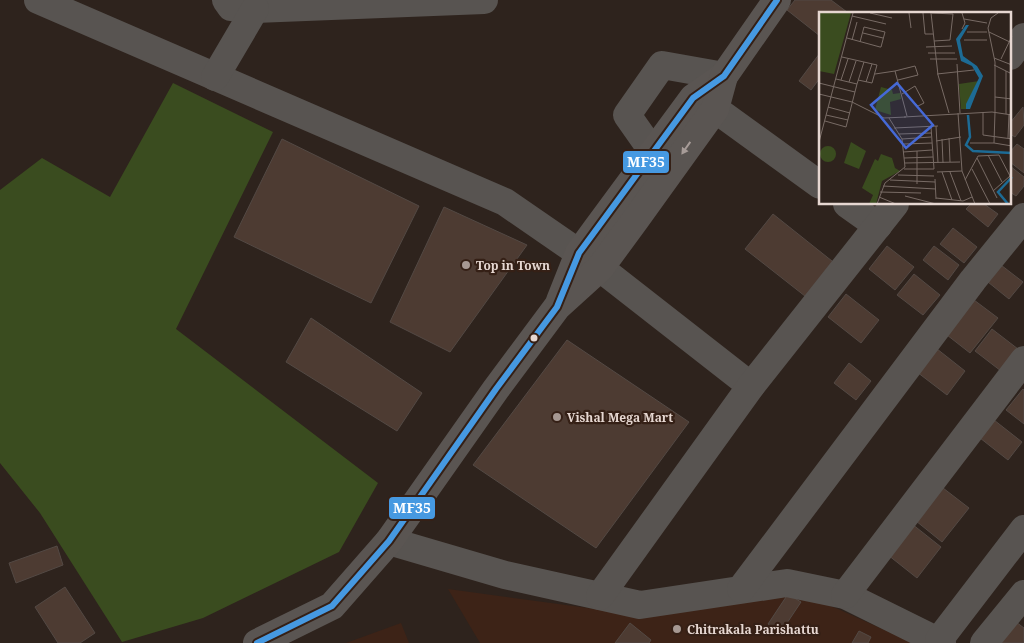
<svg xmlns="http://www.w3.org/2000/svg" width="1024" height="643" viewBox="0 0 1024 643" font-family="'Noto Serif',serif">
<rect width="100%" height="100%" fill="#2e231d"/>
<g fill="#3d2317">
<path d="M448,589L640,615L785,589L838,609L913,643H480Z"/>
<path d="M401,623L409,643H346Z"/>
</g>
<path fill="#3a4c1f" d="M173,83L273,132L176,329L378,483L339,552L203,618L122,642L40,513L0,463V190L42,158L110,197Z"/>
<g fill="#4d3b32" stroke="#534944">
<path d="M795,0H831L847,12L845,14H820V36L787,10Z"/>
<path d="M820,53V78L811,90L799,81Z"/>
<path d="M1023,107L1024,125L1015,137L1010,134V123Z"/>
<path d="M282,139L419,206L371,303L234,237Z"/>
<path d="M1017,144L1024,149V173L1010,162V152Z"/>
<path d="M1010,166L1024,177V186L1016,196L1010,192Z"/>
<path d="M971,204H984L998,214L988,227L966,209Z"/>
<path d="M444,207L527,245L450,352L390,322Z"/>
<path d="M773,214L837,265L810,300L745,249Z"/>
<path d="M953,228L977,247L964,263L940,244Z"/>
<path d="M887,246L914,267L895,290L869,269Z"/>
<path d="M934,246L959,265L948,280L923,260Z"/>
<path d="M997,262L1023,282L1009,299L983,278Z"/>
<path d="M914,274L940,295L923,315L897,295Z"/>
<path d="M846,294L879,320L861,343L828,317Z"/>
<path d="M974,300L998,318L970,353L947,335Z"/>
<path d="M311,318L422,393L397,431L286,362Z"/>
<path d="M992,329L1018,349L1001,371L975,351Z"/>
<path d="M567,340L689,422L596,548L473,465Z"/>
<path d="M932,345L965,371L947,395L913,369Z"/>
<path d="M849,363L871,381L856,400L834,383Z"/>
<path d="M1023,389L1024,390V424L1006,410Z"/>
<path d="M994,420L1022,442L1008,460L980,438Z"/>
<path d="M943,488L969,508L942,542L916,521Z"/>
<path d="M912,524L941,547L917,578L888,555Z"/>
<path d="M57,546L63,565L16,583L9,563Z"/>
<path d="M65,587L95,633L80,643H58L35,607Z"/>
<path d="M788,594L801,602L781,632L768,624Z"/>
<path d="M1012,619L1024,628V643H994Z"/>
<path d="M630,623L651,640L649,643H615Z"/>
<path d="M859,631L871,637L868,643H852Z"/>
</g>
<g fill="none" stroke-linecap="round" stroke-linejoin="round">
<g stroke="#585451" stroke-width="28">
<path d="M38,0L505,202L579,253"/>
<path d="M226,0L231,7L255,9L484,0"/>
<path d="M1010,56L1024,37"/>
<path d="M215,77L255,9"/>
<path d="M694,98L715,109L820,185"/>
<path d="M653,152L627,115L662,65L724,76"/>
<path d="M847,204L878,226"/>
<path d="M600,268L751,386"/>
<path d="M389,541L505,575L640,605L787,583L845,595L942,643"/>
<path d="M741,589L973,280L1024,217"/>
<path d="M845,595L1024,360"/>
<path d="M600,596L751,386L895,204"/>
<path d="M939,640L1024,529"/>
<path d="M984,643L1024,594"/>
</g>
<g stroke="#5a5552" stroke-width="28">
<path d="M560,301L579,253L595,231L693,98L724,76"/>
<path d="M257,643L332,606L389,541L496,389L557,307L600,268L636,219L715,109L724,76L777,0"/>
</g>
<g stroke="#352016" stroke-width="10">
<path id="bus-1" d="M257,643L332,606L389,541L496,389L557,307L579,253L693,98L724,76L777,0"/>
</g>
<use href="#bus-1" stroke="#4699e1" stroke-width="6"/>
</g>
<defs><path id="oneway-solid" d="M-6-.8H1V-3.2L6.5 0L1 3.2V.8H-6Z" transform="scale(1.25)"/></defs>
<use fill="#a79c98" href="#oneway-solid" transform="translate(686 148) rotate(125)"/>
<g fill="#a69892" stroke="#352016" stroke-width="2">
<circle cx="466" cy="265" r="5"/>
<circle cx="557" cy="417" r="5"/>
<circle cx="677" cy="629" r="5"/>
</g>
<circle fill="#e6d7d1" stroke="#352016" stroke-width="2" cx="534" cy="338" r="4.5"/>
<g text-anchor="middle" dominant-baseline="central" stroke-width="4.5" stroke-linejoin="round" paint-order="stroke">
<g font-size="12" font-weight="bold" fill="#e6d7d1" stroke="#352016" text-anchor="start">
<text x="476" y="265">Top in Town</text>
<text x="567" y="417">Vishal Mega Mart</text>
<text x="687" y="629">Chitrakala Parishattu</text>
</g>
</g>
<g transform="translate(819 12)">
<rect width="192" height="192" fill="#2e231d"/>
<path d="M0,1H32L15,62L0,59ZM160,69L147,97H142L140,72ZM62,75L73,78L74,82L81,81L82,87L71,90L72,103L56,98ZM32,130L47,139L40,157L25,151ZM1 142a8 8 0 1 1 16 0a8 8 0 1 1-16 0ZM62,142L73,146L76,156L81,159L63,169L57,192H50L54,183L43,176L56,147L59,149Z" fill="#3a4c1f"/>
<path d="M147,13H150L141,28L144,44L158,54L164,64L151,97H147V92L160,66L153,54L142,49L137,27Z" fill="#1d6b95"/>
<path fill="none" stroke="#1d6b95" stroke-width="2.5" d="M149,103L151,125L147,133L154,139L193,141M189,192L179,180L193,165"/>
<path fill="none" stroke="#786b65" stroke-width="1" d="M51,1L73,6M90,1L92,16M104,1L106,22H114M112,1L119,63L130,101M113,1L134,2L131,28L115,29M33,4L67,12M145,7L168,11M143,17L146,11L143,1M148,20H168M170,20L193,31M44,21L64,26M28,26L61,35H62L66,20L45,15L41,30M33,28L38,10M145,28H168M107,35L133,34M109,41H136M23,45L58,53L53,71L39,68M175,46L193,53M111,47H138M182,47L193,24M138,52L141,101M175,53L193,62M76,59L96,54L99,63L79,68M56,62L76,59L88,104M118,62L155,58M17,67L38,72L45,50M22,68L29,47M30,70L37,49M47,70L53,52M0,71L36,80M0,82L33,90L65,106L87,105M83,82L96,74L105,91L99,94L87,82M176,85L193,87M9,95L31,101M164,100V123L193,127M176,100L175,131L193,134M176,100V50L169,16L172,6L179,1M139,101L143,159L156,192M187,102V59M7,103L29,108M85,105L173,100L193,103M6,109L27,115L38,72M117,114L119,151M75,116L119,114M80,122L112,121M130,126L131,150M189,126L190,102M83,127L112,125M123,127L124,151M117,129L142,125M0,130L34,1M151,131H175M85,132L113,131M98,139V172M84,140L113,138M169,143L183,170M85,146L114,145M158,146L178,186M86,151L141,150M85,157H115L112,115M153,157L171,192M118,160L143,159M123,160L133,188M131,160L142,189M79,163L115,164M116,167L117,187M71,168L116,170M146,168L159,144L180,143L191,164L174,179M64,174L117,177M61,180L102,181M86,184L117,192M60,185L77,192M117,186L144,189L153,185M58,192L66,171L86,155L83,127L70,106"/>
<path fill="#4569d7" fill-opacity="0.15" stroke="#4569d7" stroke-width="2.5" d="M78,71L114,113L87,136L52,93Z"/>
<rect width="192" height="192" fill="none" stroke="#e6d7d1" stroke-width="2.5"/>
</g>
<g stroke="#352016" stroke-width="2">
<rect x="622" y="150" width="48" height="24" rx="5" fill="#4699e1"/>
<rect x="388" y="496" width="48" height="24" rx="5" fill="#4699e1"/>
</g>
<g font-size="14" text-anchor="middle" font-weight="bold" fill="#fff">
<text x="646" y="167">MF35</text>
<text x="412" y="513">MF35</text>
</g>
</svg>
